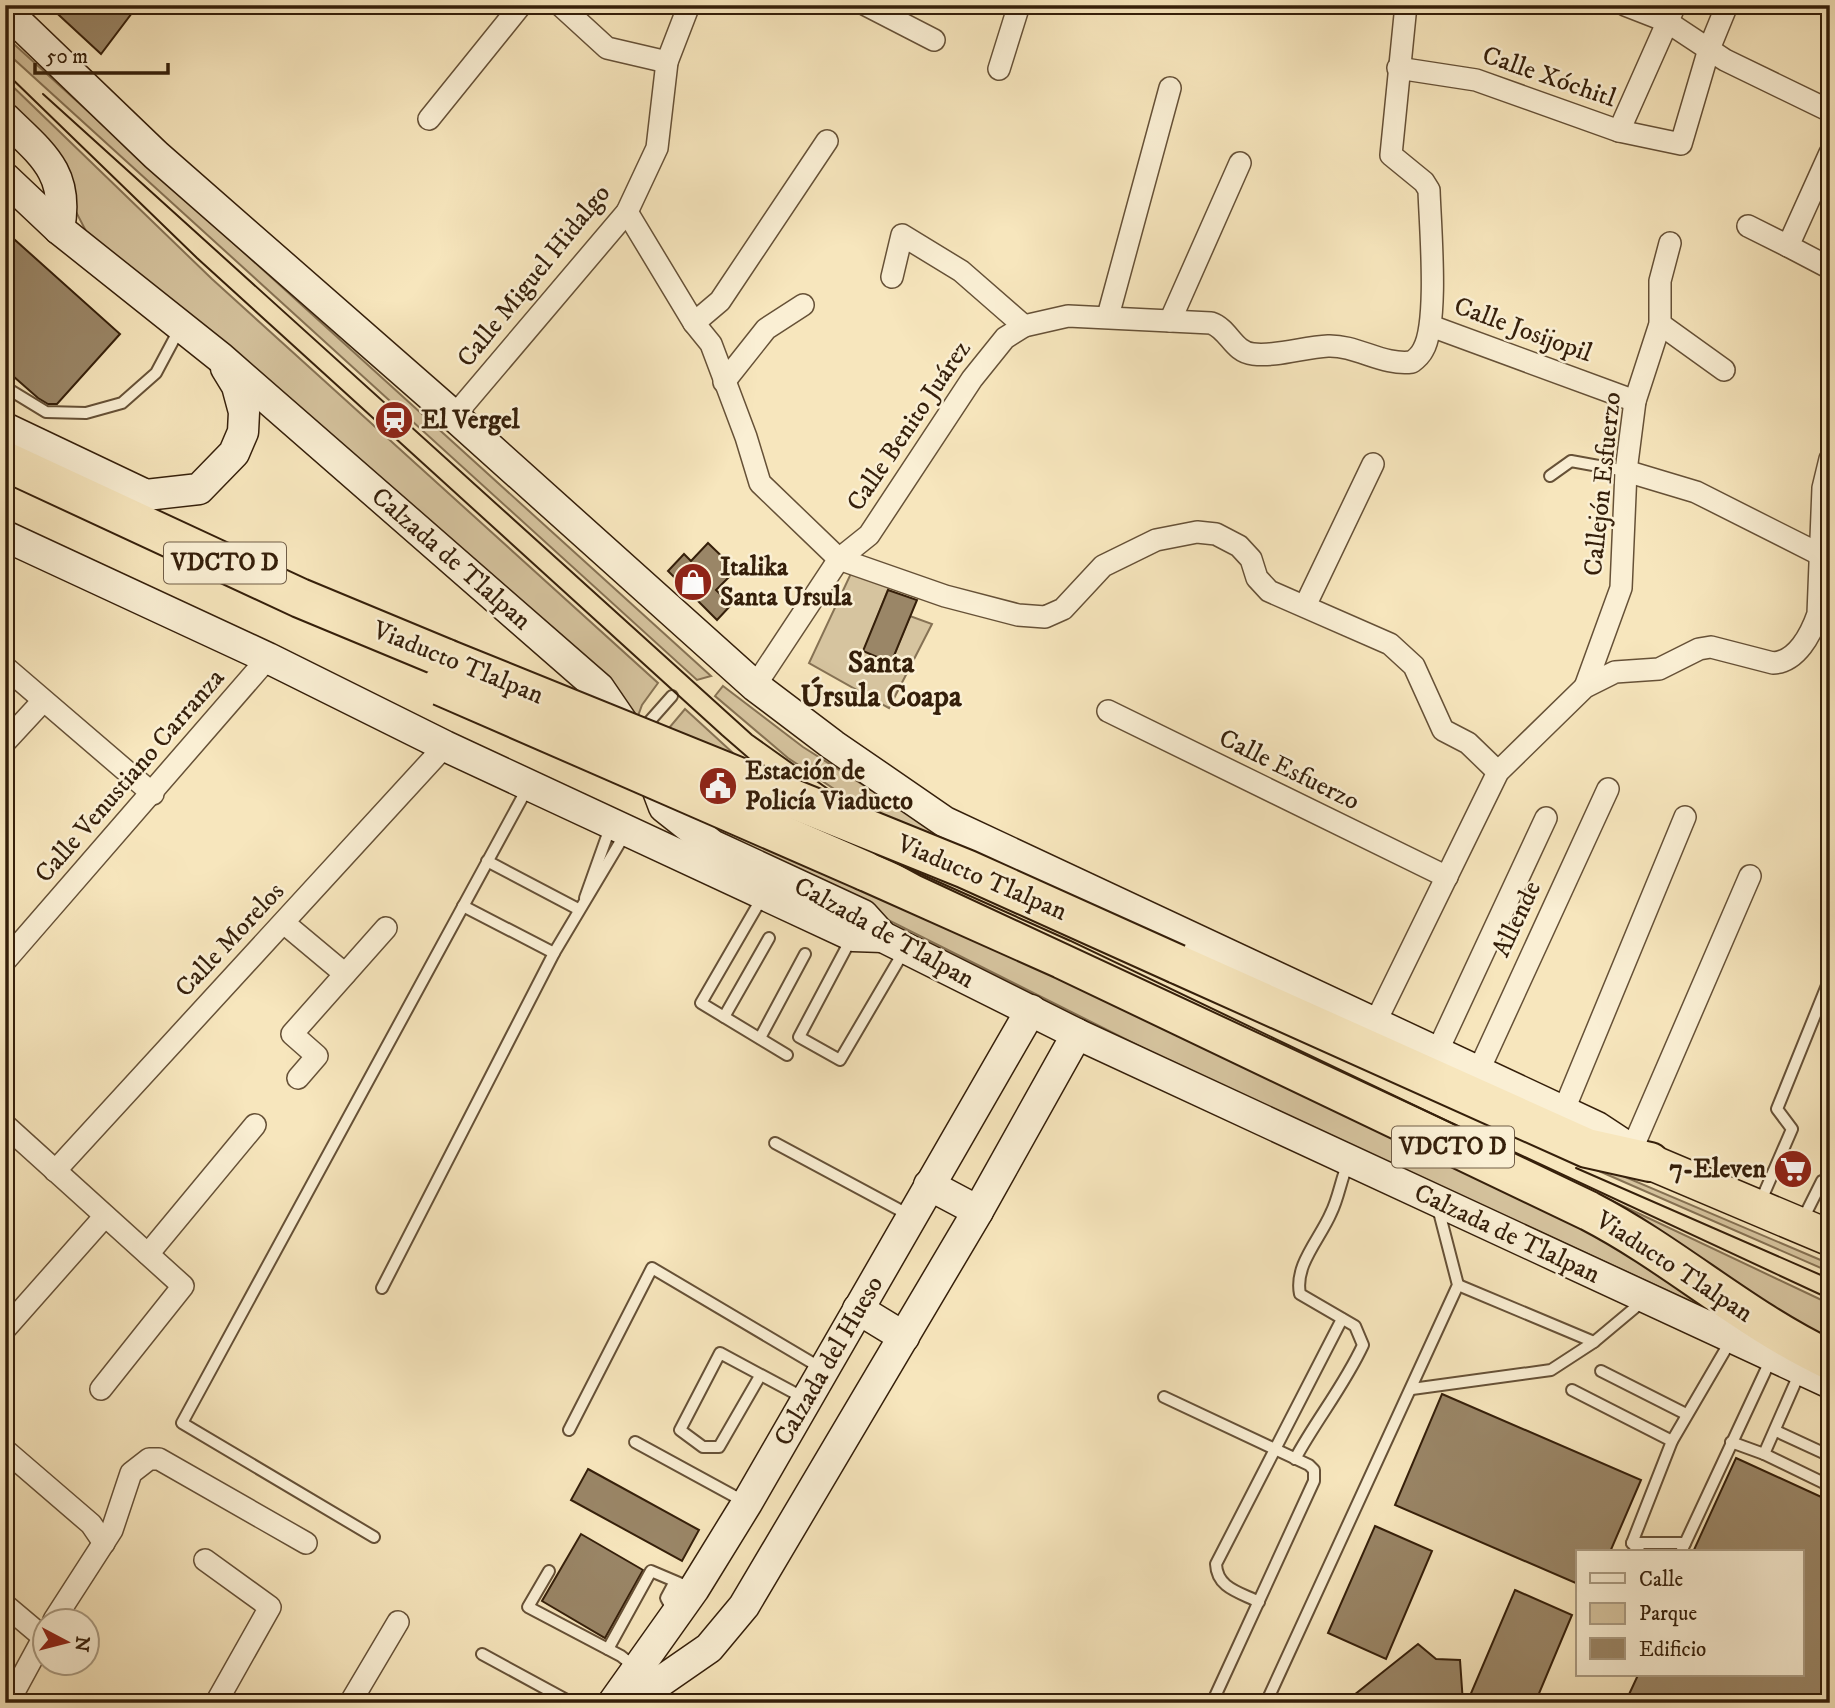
<svg xmlns="http://www.w3.org/2000/svg" width="1835" height="1708" viewBox="0 0 1835 1708" font-family="'IM FELL DW Pica',serif">
<rect width="100%" height="100%" fill="#f7e6bd"/>
<filter id="stains"><feTurbulence type="fractalNoise" baseFrequency=".00286" numOctaves="4"/><feColorMatrix values="0 0 0 0 .2 0 0 0 0 .09 0 0 0 0 .02 0 0 0 .5 -.17"/></filter>
<radialGradient id="worn" r=".72"><stop offset=".6" stop-color="#630" stop-opacity="0"/><stop offset="1" stop-color="#630" stop-opacity=".3"/></radialGradient>
<g fill="#d6c49f" stroke="#867254" stroke-width="2">
<path d="M5,36L711,676L697,680L5,51Z"/>
<path d="M5,79L212,279L658,683L642,705L635,724L88,235L74,208L5,108Z"/>
<path d="M854,567L891,582L864,651L891,663L910,616L932,624L889,708L809,663Z"/>
<path d="M723,686L803,747L963,848L925,850L788,758L715,696Z"/>
<path d="M685,709L733,753L875,855L1569,1213L1725,1317L1187,1070L713,832L658,741Z"/>
<path d="M1576,1161L1590,1162L1830,1264V1272Z"/>
<path d="M1566,1179L1830,1304V1349Z"/>
</g>
<g fill="#9a8667" stroke="#351f0a" stroke-width="2">
<path d="M48,5H138L101,54Z"/>
<path d="M5,231L120,334L57,404H48L38,398L5,369Z"/>
<path d="M708,543L736,570L716,590L731,605L717,620L668,571L684,554L691,561Z"/>
<path d="M888,590L917,600L891,663L863,651Z"/>
<path d="M1442,1394L1641,1480L1610,1552H1578V1584L1395,1505Z"/>
<path d="M1736,1458L1830,1501V1703H1625L1638,1675H1802V1552H1693Z"/>
<path d="M588,1469L699,1530L682,1561L571,1500Z"/>
<path d="M1375,1526L1432,1551L1386,1659L1328,1633Z"/>
<path d="M581,1534L643,1570L605,1638L542,1601Z"/>
<path d="M1515,1590L1572,1615L1535,1703H1480L1469,1698Z"/>
<path d="M1418,1644L1436,1659L1460,1660L1463,1703H1344Z"/>
</g>
<g fill="none" stroke-linecap="round" stroke-linejoin="round">
<g stroke="#665137" stroke-width="14">
<g id="service">
<path d="M5,387L46,412L86,413L122,403L156,373L180,328"/>
<path d="M1550,476L1571,461L1626,471"/>
<path d="M641,731L672,696"/>
<path d="M487,861L578,909"/>
<path d="M763,896L701,1003L787,1055"/>
<path d="M585,898L611,825"/>
<path d="M463,906L554,953L625,834"/>
<path d="M851,939L799,1037L840,1060L904,951"/>
<path d="M724,1017L769,938"/>
<path d="M760,1038L805,954"/>
<path d="M775,1143L909,1215"/>
<path d="M1759,1205L1792,1129L1777,1109L1830,978"/>
<path d="M1802,1221L1822,1181L1830,1185"/>
<path d="M382,1288L554,953"/>
<path d="M1594,1342L1643,1301"/>
<path d="M1601,1371L1686,1414"/>
<path d="M760,1376L719,1447H703L680,1430L720,1353L804,1398"/>
<path d="M1412,1389L1551,1370L1594,1342L1458,1285"/>
<path d="M1572,1390L1672,1441"/>
<path d="M1164,1397L1309,1465L1314,1470V1481L1212,1703"/>
<path d="M569,1430L652,1268L821,1368"/>
<path d="M1776,1431L1830,1456"/>
<path d="M635,1442L745,1502"/>
<path d="M1731,1442L1764,1454L1800,1372"/>
<path d="M1764,1454L1830,1486"/>
<path d="M1295,1459C1316,1420 1344,1386 1363,1345L1355,1326L1300,1294C1294,1265 1320,1239 1331,1213C1339,1197 1341,1178 1349,1161"/>
<path d="M374,1537L182,1423L528,787"/>
<path d="M1632,1543H1685"/>
<path d="M1640,1552L1632,1543L1672,1441L1731,1340"/>
<path d="M1681,1552L1771,1359"/>
<path d="M549,1571L528,1607L621,1656L636,1668"/>
<path d="M1259,1602C1239,1592 1217,1588 1216,1564L1342,1319"/>
<path d="M673,1611L666,1598L674,1583"/>
<path d="M608,1649L651,1571L691,1588"/>
<path d="M482,1654L572,1703"/>
<path d="M1266,1703L1458,1285L1438,1208"/>
</g>
</g>
<g stroke="#665137" stroke-width="24">
<g id="minor">
<path d="M560,5L607,48L667,62"/>
<path d="M866,5L934,40"/>
<path d="M1625,5L1666,21L1725,60L1830,111"/>
<path d="M1398,68L1476,80L1619,131L1681,144L1709,49L1727,5"/>
<path d="M999,69L1019,5"/>
<path d="M429,119L521,5"/>
<path d="M1619,131L1675,5"/>
<path d="M1830,153L1788,246L1830,268"/>
<path d="M627,212L694,323L711,344L746,437L760,483L839,559L945,596L1018,615L1045,617L1063,609L1103,566L1156,540L1197,532L1216,534L1239,546L1251,559L1257,578L1269,591L1390,644L1414,666L1443,730L1468,743L1498,772"/>
<path d="M1748,226L1788,246"/>
<path d="M892,277L902,235L961,271L1024,326"/>
<path d="M1108,316L1170,88"/>
<path d="M1170,321L1240,163"/>
<path d="M694,323L720,301L827,141"/>
<path d="M1660,324L1724,370"/>
<path d="M1431,326L1635,401"/>
<path d="M724,382L766,329L803,305"/>
<path d="M454,416L627,212L657,148L667,62L689,5"/>
<path d="M1626,471L1696,492L1821,555"/>
<path d="M1305,606L1373,464"/>
<path d="M5,667L153,794"/>
<path d="M755,686L839,559L869,535L972,379L1005,338L1024,326L1068,316L1211,323C1229,329 1233,352 1253,354C1277,357 1304,347 1328,346C1357,345 1383,366 1412,362C1416,359 1421,354 1423,350C1439,323 1430,225 1429,190L1424,182L1391,155L1406,5"/>
<path d="M1585,687L1621,588L1626,471L1635,401L1660,324V281L1670,243"/>
<path d="M1108,711L1447,877"/>
<path d="M5,742L43,701"/>
<path d="M284,923L345,974"/>
<path d="M5,961L268,658"/>
<path d="M1375,1023L1498,772L1585,687L1615,672L1659,669L1699,649L1711,647L1773,663C1797,662 1811,634 1818,614L1823,488L1830,459"/>
<path d="M1437,1052L1546,818"/>
<path d="M1478,1072L1608,789"/>
<path d="M298,1078L317,1056L292,1034L386,928"/>
<path d="M1563,1112L1685,817"/>
<path d="M5,1125L183,1286L101,1389"/>
<path d="M1632,1149L1750,876"/>
<path d="M55,1171L445,746"/>
<path d="M148,1254L255,1125"/>
<path d="M5,1329L105,1216"/>
<path d="M5,1450L91,1524L104,1543"/>
<path d="M205,1560L270,1607L216,1703"/>
<path d="M5,1605L43,1637"/>
<path d="M54,1620L112,1530L131,1473L149,1459H159L306,1543"/>
<path d="M8,1703L46,1633"/>
<path d="M350,1703L398,1622"/>
</g>
</g>
<g stroke="#351f0a" stroke-width="33">
<g id="secondary">
<path d="M5,10L156,155L454,416L755,686L833,745L945,822L1597,1127L1638,1154"/>
<path d="M5,118C42,154 70,173 59,229"/>
<path d="M5,178L59,229L221,358L599,688L644,754L664,807L712,845L863,915L883,937L1077,1034L1830,1383"/>
<path d="M5,428L146,495L199,489L234,453L243,432L244,412L237,386L226,368"/>
<path d="M5,536L268,658L445,746L853,936L883,937"/>
<path d="M929,1185L978,1211"/>
<path d="M858,1309L904,1337"/>
<path d="M613,1703L694,1589L747,1503L1031,1010"/>
<path d="M645,1703L657,1684L709,1648L744,1606L978,1211L1077,1034"/>
</g>
</g>
<g stroke="#351f0a" stroke-width="38">
<path id="trunk" d="M1650,1162L1830,1238"/>
</g>
<g stroke="#351f0a" stroke-width="42">
<g id="motorway">
<path d="M5,461L300,598L447,659"/>
<path d="M865,871L1062,959L1589,1211C1674,1255 1743,1319 1830,1360"/>
<path d="M1177,964L1587,1148L1650,1162"/>
</g>
</g>
<use href="#service" stroke="#faefd4" stroke-width="10"/>
<use href="#minor" stroke="#faefd4" stroke-width="21"/>
<use href="#secondary" stroke="#faefd4" stroke-width="30"/>
<use href="#trunk" stroke="#f7e6bd" stroke-width="35"/>
<use href="#motorway" stroke="#f7e6bd" stroke-width="38"/>
<g stroke="#351f0a" stroke-width="2">
<path d="M5,72L197,258L722,735L760,768L886,857L921,876L1830,1299"/>
<path d="M43,94L752,735L922,856L1046,923"/>
<path d="M1576,1168L1830,1279"/>
</g>
<g stroke="#351f0a" stroke-width="42" stroke-linecap="butt">
<g id="motorway-bridge">
<path d="M447,659L966,869L1177,964"/>
<path d="M441,686L865,871"/>
</g>
</g>
<use href="#motorway-bridge" stroke="#f7e6bd" stroke-width="38"/>
</g>
<defs>
<g id="station-disc" transform="scale(2.0125)"><circle r="9.5" fill="#8f2418" stroke="#faefd4"/><path d="M-3-6H3Q5-6 5-4V2Q5 4 3 4L4.5 6H3L1.5 4h-3L-3 6H-4.5L-3 4Q-5 4-5 2V-4Q-5-6-3-6ZM-3.5-4v3h7v-3ZM-3.5 1v1.5H-2V1ZM2 1v1.5H3.5V1Z" fill="#fff"/></g>
<g id="shop-disc" transform="scale(2.0125)"><circle r="9.5" fill="#8f2418" stroke="#faefd4"/><path d="M-5-2.5h2.3a2.7 3.5 0 0 1 5.4 0H5L5.5 6h-11ZM-1.5-2.5h3a1.5 2.3 0 0 0-3 0Z" fill="#fff"/></g>
<g id="civic-disc" transform="scale(2.0125)"><circle r="9.5" fill="#8f2418" stroke="#faefd4"/><path d="M-.6-6.5H3V-4.5H.6V-3L4-1V1h2V6H-6V1h2V-1L-.6-3ZM-1.2 2.5V6h2.4V2.5Z" fill="#fff"/></g>
<g id="supermarket-disc" transform="scale(2.0125)"><circle r="9.5" fill="#8f2418" stroke="#faefd4"/><path d="M-6-5.5h2.5l.6 2H6L4.5 2H-2.5L-4.4-4H-6ZM-1.5 3.2a1.3 1.3 0 1 0 .1 0ZM3 3.2a1.3 1.3 0 1 0 .1 0Z" fill="#fff"/></g>
</defs>
<g fill-rule="evenodd">
<use href="#station-disc" x="394" y="420"/>
<use href="#shop-disc" x="693" y="582"/>
<use href="#civic-disc" x="718" y="786"/>
<use href="#supermarket-disc" x="1793" y="1169"/>
</g>
<g text-anchor="middle" dominant-baseline="central" stroke-width="5" stroke-linejoin="round" paint-order="stroke">
<g fill="#faefd4" stroke="#705d47" stroke-width="2">
<rect x="164" y="542.5" width="122" height="41" rx="5"/>
<rect x="1392" y="1126.5" width="122" height="41" rx="5"/>
</g>
<g font-size="24" font-weight="bold" fill="#351f0a">
<text x="225" y="563">VDCTO D</text>
<text x="1453" y="1147">VDCTO D</text>
</g>
<g font-size="26" fill="#351f0a" stroke="#faefd4">
<text transform="translate(1549 77) rotate(19)">Calle Xóchitl</text>
<text transform="translate(534 276) rotate(-51)">Calle Miguel Hidalgo</text>
<text transform="translate(1523 330) rotate(20)">Calle Josijopil</text>
<text transform="translate(909 426) rotate(-56)">Calle Benito Juárez</text>
<text transform="translate(1603 484) rotate(-84)">Callejón Esfuerzo</text>
<text transform="translate(451 559) rotate(41)">Calzada de Tlalpan</text>
<text transform="translate(458 663) rotate(22)">Viaducto Tlalpan</text>
<text transform="translate(1289 770) rotate(26)">Calle Esfuerzo</text>
<text transform="translate(130 776) rotate(-49)">Calle Venustiano Carranza</text>
<text transform="translate(982 878) rotate(23)">Viaducto Tlalpan</text>
<text transform="translate(1517 919) rotate(-65)">Allende</text>
<text transform="translate(884 933) rotate(29)">Calzada de Tlalpan</text>
<text transform="translate(230 940) rotate(-47)">Calle Morelos</text>
<text transform="translate(1507 1234) rotate(25)">Calzada de Tlalpan</text>
<text transform="translate(1674 1267) rotate(33)">Viaducto Tlalpan</text>
<text transform="translate(829 1361) rotate(-60)">Calzada del Hueso</text>
</g>
<g font-size="26" font-weight="bold" fill="#351f0a" stroke="#faefd4" text-anchor="start">
<text x="421" y="420">El Vergel</text>
<text x="720" y="567">Italika<tspan x="720" dy="30">Santa Ursula</tspan></text>
<text x="745" y="771">Estación de<tspan x="745" dy="30">Policía Viaducto</tspan></text>
<text x="1766" y="1169" text-anchor="end">7-Eleven</text>
</g>
<g font-size="30" font-weight="bold" fill="#351f0a" stroke="#faefd4">
<text x="881" y="663">Santa<tspan x="881" dy="34">Úrsula Coapa</tspan></text>
</g>
</g>
<rect width="1835" height="1708" fill="none" stroke="#f7e6bd" stroke-width="28"/>
<rect x="7" y="7" width="1821" height="1694" fill="none" stroke="#351f0a" stroke-width="3.5"/>
<rect x="14" y="14" width="1807" height="1680" fill="none" stroke="#351f0a" stroke-width="2"/>
<rect x="1576" y="1550" width="228" height="126" fill="#faefd4" stroke="#ab9c83" stroke-width="2"/>
<rect x="1590" y="1573" width="35" height="10" fill="#faefd4" stroke="#ab9c83" stroke-width="2"/>
<text x="1639" y="1586" font-size="21" fill="#351f0a">Calle</text>
<rect x="1590" y="1603" width="35" height="21" fill="#d6c49f" stroke="#ab9c83" stroke-width="2"/>
<text x="1639" y="1620" font-size="21" fill="#351f0a">Parque</text>
<rect x="1590" y="1638" width="35" height="21" fill="#9a8667" stroke="#ab9c83" stroke-width="2"/>
<text x="1639" y="1656" font-size="21" fill="#351f0a">Edificio</text>
<g transform="translate(66 1642) rotate(97)"><circle r="33" fill="#faefd4" stroke="#ab9c83" stroke-width="2"/>
<path d="M0-5L12 26L0 18L-12 26Z" fill="#8f2418"/>
<text y="-10" font-size="19" font-weight="bold" text-anchor="middle" fill="#351f0a">N</text>
</g>
<path d="M35 63v10h133v-10" fill="none" stroke="#351f0a" stroke-width="3.5"/>
<text x="46" y="63" font-size="21" fill="#351f0a" stroke="#faefd4" stroke-width="5" paint-order="stroke">50 m</text>
<rect width="100%" height="100%" filter="url(#stains)"/>
<rect width="100%" height="100%" fill="url(#worn)"/>
</svg>
